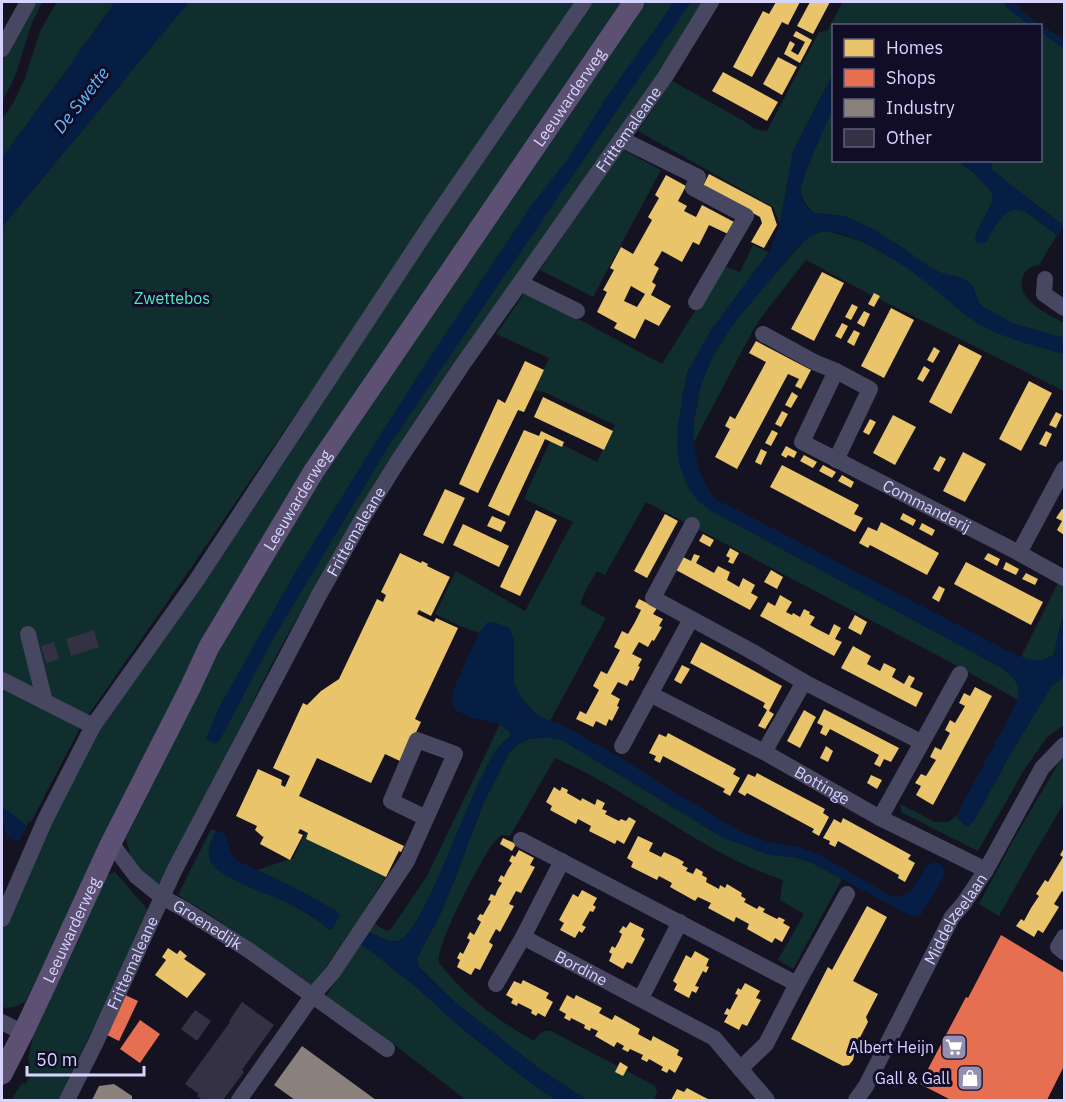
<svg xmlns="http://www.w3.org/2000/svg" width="1066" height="1102" viewBox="0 0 1066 1102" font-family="'IBM Plex Sans',sans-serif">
<rect width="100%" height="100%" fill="#151321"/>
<g fill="#102e2e">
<path d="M34,2H43C23,32 23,72 2,100V60Z"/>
<path d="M57,2H115L58,82L2,158V119L14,102L25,78L41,29Z"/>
<path d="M182,2H576L184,578L82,724L31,822L29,821L27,826L2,807V227L121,84Z"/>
<path d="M591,2H624L309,463L73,906L25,1002L13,1007L2,1008V930L14,898L72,771L286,448Z"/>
<path d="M647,2H707L330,560L278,652L161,885C136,870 132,866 126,838L223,643L325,473L483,239Z"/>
<path d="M843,2H1014C1020,14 1052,32 1064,40V226L992,170L991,161L1040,160V26H834L833,74L793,151L780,224L773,207L638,131L672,81L744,121L755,129L767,131L819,32L827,31Z"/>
<path d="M833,108L834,160C861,161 889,161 917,161C929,161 942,159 954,161C964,162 992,187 993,197C993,206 978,229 975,239C980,236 986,233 991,229C999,223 1005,208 1017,209C1027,209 1048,229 1057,235L1039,265C1032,266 1027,268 1024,274C1012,299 1048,314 1064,323V338L1014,324L983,307L978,302L973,286L959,277L941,273L929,267L903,248L871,228L844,216L814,213C808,207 803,202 801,193C799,180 826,122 833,108Z"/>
<path d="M622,149L661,170L593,297L540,270Z"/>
<path d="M820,232H831L864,242L911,270L979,324L1000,334L1027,343L1064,354V391L869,294L806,260L763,315L752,332L693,444V429L701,383L713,356L735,321L780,268L805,240L812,235Z"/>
<path d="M753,245L769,252L712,329L688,371L682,399L697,500L710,510L1002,668C1014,679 1021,682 1018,700L952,663L646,502L605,575L597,571L587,588L580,604L606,618L550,721C534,716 513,693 513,675C513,657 517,646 509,628L488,622L479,633L460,626L435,614L456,571L525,611L573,522L524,499L551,439L597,462L615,425L544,392L534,390L549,358L496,334L526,291L662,364L723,266L740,272Z"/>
<path d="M1058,583L1064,586V613L1060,626L1054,654C1041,664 1036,661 1021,657Z"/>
<path d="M1064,676V725L1047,737L1024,770L978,851L901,812L900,804L935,822H948L956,816L962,823L968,827L976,817L1011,753L1051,687Z"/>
<path d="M500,724L512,734C508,738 503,742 499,747C473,777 426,934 398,941C390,943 376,935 368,932L374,923L386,931L391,929L427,876Z"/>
<path d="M546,737L562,740L722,837L770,855L794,857L810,862L842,879L793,969L778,960L804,914L780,900L783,880C701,853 634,792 555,758L510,836L501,835C497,839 492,844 489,849C478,868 435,945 439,963C465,996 498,1021 534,1041C539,1034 542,1030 551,1031L655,1086L657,1092L654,1100H587L538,1068L456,1003L419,967L417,958L440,915L454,881L483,804L509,753L517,745L529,739Z"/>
<path d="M1064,756V803L1035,852L999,916L979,904L1015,837L1058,764Z"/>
<path d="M308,828L391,868L362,914L313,986L212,916L178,895L211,829L216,831L210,844V861C224,880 255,887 276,897C295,906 313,916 329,929L338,912L295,888L257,870L293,858Z"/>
<path d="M115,872L148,910L147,917L58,1100H11L22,1083L26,1084L30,1076L26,1074L30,1067L28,1058L34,1032L106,876Z"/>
<path d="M360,943L414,985L458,1025L524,1078L556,1100H466L379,1033L326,996Z"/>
</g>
<g fill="#061e44">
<path d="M115,2H189L2,227V158L58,82Z"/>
<path d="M674,2H691L388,447L273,639L220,740L214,744L206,739L218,709L296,571L377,440L437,346L534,202L567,160L606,98Z"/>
<path d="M1003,2H1014C1019,14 1052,32 1064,40V49L1041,32L1040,26L1030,25L1010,11Z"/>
<path d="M833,74V109L804,175L801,190L802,199L806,206L814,213L844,216L871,228L903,248L929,267L941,273L959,277L967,281L973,286L978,302L984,307L1014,324L1064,338V354C1036,346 1004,339 979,324C962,314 947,299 932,287C909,268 851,227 820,232C804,235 784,263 774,275C740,316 708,349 697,402C693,426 692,442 698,465C700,474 711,496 718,501C720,502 723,503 726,504L1018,656C1033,660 1041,664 1054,654L1060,626L1064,613V676L1051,687L1011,753L976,817L968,827L962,823L956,816L1018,700C1021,682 1014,679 1002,668L710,510L697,500L688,487L680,467L677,447L678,424L688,371L712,329L769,252L780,224L793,151Z"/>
<path d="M956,161H991L992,170L1064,226L1057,235C1021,208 1011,192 986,243H978L975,239L978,229L992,202L993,197L991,190L977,177L973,171Z"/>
<path d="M488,622L497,623L509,628L514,638V683L526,705L535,713L545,719L561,724L621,758L666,787L741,832L768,842L798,847L822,856L893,897L903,896L910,892L926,867L934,862L942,865L945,874L921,915L913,916L903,912L811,862L794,857L770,855L722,837L562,740L546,737L529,739L517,745L509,753L483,804L454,881L440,915L417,958L419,968L456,1003L538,1068L587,1100H556L524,1078L458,1025L414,985L360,943L368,932C376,935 389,943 398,941C425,934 473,777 499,747C502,742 508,738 512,734L500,724L471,718L454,709L452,701L453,690L479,633Z"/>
<path d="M2,807L27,826L19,842L8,838L4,825L2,823Z"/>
<path d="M216,831L225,834L232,855L238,861L295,888L338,912L340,915L332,930C327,928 322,923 317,920C309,914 301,910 293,905C274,896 220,879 211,862C205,851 212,840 216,831Z"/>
</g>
<g fill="#e9c46a" fill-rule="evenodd">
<path d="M776,2H800L788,25L782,22L752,77L733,67L763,11L769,14Z"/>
<path d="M810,2H830L813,34L797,26Z"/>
<path d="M796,31L812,40L800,63L784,54L790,41L795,44L791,51L798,55L805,42L793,36Z"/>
<path d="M778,57L797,67L782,95L763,84Z"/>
<path d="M723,72L778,102L767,121L712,91Z"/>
<path d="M709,174L771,207L777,225L764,248L751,242L762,223L760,217L703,186Z"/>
<path d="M666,175L686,186L678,201L687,206L684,211L696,217L702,205L734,222L728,234L709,225L699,245L693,242L682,262L662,251L654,265L659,268L652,282L656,285L651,295L671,306L659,326L645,319L635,339L614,328L617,323L597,312L607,292L603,290L614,270L610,268L621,247L633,254L652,220L648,217L659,198L655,195ZM631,286L645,294L637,307L624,301Z"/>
<path d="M822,272L844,283L814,341L791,329Z"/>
<path d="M874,293L880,296L874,307L868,304Z"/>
<path d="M852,304L858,307L851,320L845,317Z"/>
<path d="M891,308L914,320L884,378L861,366Z"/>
<path d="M864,311L870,314L864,327L857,323Z"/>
<path d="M842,323L848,326L841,339L835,336Z"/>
<path d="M854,330L860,333L854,346L847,342Z"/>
<path d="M756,341L811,370L801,389L795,386L799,379L788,374L737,469L715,457L730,429L725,426L730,416L735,419L766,362L749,353Z"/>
<path d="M959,344L982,356L951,414L929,402Z"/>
<path d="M934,347L940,351L933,363L927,360Z"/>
<path d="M525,361L544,370L524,412L518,410L478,493L459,484L498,399L505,403Z"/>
<path d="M924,366L930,370L923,382L917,379Z"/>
<path d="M1029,381L1052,393L1021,451L999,439Z"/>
<path d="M792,392L798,396L791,408L785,405Z"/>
<path d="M543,397L613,431L604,450L534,417Z"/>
<path d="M782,411L788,414L781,427L775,424Z"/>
<path d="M1056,412L1062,415L1056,428L1049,425Z"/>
<path d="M893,415L916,427L895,465L873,453Z"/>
<path d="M870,419L876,422L869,435L863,432Z"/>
<path d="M524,430L539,436L541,431L564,442L562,447L545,439L509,516L488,506Z"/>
<path d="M772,430L778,433L771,446L765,443Z"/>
<path d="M1046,431L1052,434L1046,447L1039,444Z"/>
<path d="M786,446L797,452L794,458L788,455L786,458L781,455Z"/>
<path d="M761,449L767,452L761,465L755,462Z"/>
<path d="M963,452L986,464L965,502L943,491Z"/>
<path d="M804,455L817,462L813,468L800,461Z"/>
<path d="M940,456L946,459L939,472L933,469Z"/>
<path d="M782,465L859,505L854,514L863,518L855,532L770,487Z"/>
<path d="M823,465L836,472L832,478L819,471Z"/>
<path d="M842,475L854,482L851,488L838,481Z"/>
<path d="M445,489L465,498L443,544L423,535Z"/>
<path d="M1062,509L1064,510V535L1057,530L1062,521L1056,518Z"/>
<path d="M536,510L557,520L520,596L500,587Z"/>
<path d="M903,513L916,520L913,526L900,519Z"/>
<path d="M665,514L678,521L647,578L634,571Z"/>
<path d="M492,516L506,522L501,532L487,526Z"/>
<path d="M881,522L939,553L927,575L870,545L868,548L859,543L868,527L877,531Z"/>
<path d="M922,523L935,530L932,536L919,529Z"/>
<path d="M463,524L509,546L499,567L453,545Z"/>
<path d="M703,534L714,540L710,547L699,541Z"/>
<path d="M730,548L739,553L733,564L728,562L730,558L726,556Z"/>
<path d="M400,553L421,563L422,561L428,564L427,566L450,577L431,616L419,610L417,614L434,622L436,618L458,628L415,719L421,722L402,762L385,754L371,783L317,758L299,796L404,846L401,852L399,851L386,877L306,839L308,833L300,829L298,833L303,835L290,860L260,844L264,836L263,837L255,830L257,826L236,816L258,769L282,780L281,785L285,787L290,776L273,768L303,703L307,705L321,691L339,679L377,599L383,602L386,595L381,592Z"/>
<path d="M988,553L1000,559L997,566L984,559Z"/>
<path d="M694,554L700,556L696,563L714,573L718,566L730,572L727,580L739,587L743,578L755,585L751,593L758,597L750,610L676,570L683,557L691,561Z"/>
<path d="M966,562L1043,602L1031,625L954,584Z"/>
<path d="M1006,562L1019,569L1016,575L1003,569Z"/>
<path d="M771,570L783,577L777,589L764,582Z"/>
<path d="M1026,573L1038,579L1035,585L1022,579Z"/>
<path d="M939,586L945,589L939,602L932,598Z"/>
<path d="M780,595L792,602L786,612L792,615L793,613L800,617L804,609L810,612L809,614L815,617L810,625L817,629L829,635L834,624L841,628L835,639L842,642L834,656L760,616L768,602L775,606Z"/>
<path d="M639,599L657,608L653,614L663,619L659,626L662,627L654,641L652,640L648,647L639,642L632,654L642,659L638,666L640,667L633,681L630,680L627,686L618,682L611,694L620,699L617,706L619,707L612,721L609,719L606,726L596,721L593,727L576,719L580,711L586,714L599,690L593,686L601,671L607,674L620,650L614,647L622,631L628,634L635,622L641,610L635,607Z"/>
<path d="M855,615L867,622L861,635L848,628Z"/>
<path d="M701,642L782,686L769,711L774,714L765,729L758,726L767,710L763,707L765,703L690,663Z"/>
<path d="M853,646L871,656L867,664L880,671L884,663L896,669L892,677L904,684L909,675L915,678L910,687L923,693L916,707L841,668Z"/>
<path d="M682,665L690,669L681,684L674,680Z"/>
<path d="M975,687L992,696L933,805L916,795L921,786L915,783L921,774L926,776L936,760L930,757L935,747L941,750L950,733L945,730L950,720L955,723L965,706L959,703L964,693L970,696Z"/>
<path d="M824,709L899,748L891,762L884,759L880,767L874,764L879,755L830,729L826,736L820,733L823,726L817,723Z"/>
<path d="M804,710L816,717L800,748L787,741Z"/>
<path d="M668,733L736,769L733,774L740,778L730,796L723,792L725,789L663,756L660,763L654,760L656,756L649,753L659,734L666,737Z"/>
<path d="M826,746L833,751L828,762L820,758Z"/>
<path d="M757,773L825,809L823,813L829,817L819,836L812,832L814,829L760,800L747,793L745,796L738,792L748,774L755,777Z"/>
<path d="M871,775L882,780L877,789L867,783Z"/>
<path d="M554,787L560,791L562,787L568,790L567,793L581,801L582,798L595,805L597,799L605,803L602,809L607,811L605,814L619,821L621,819L626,821L629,817L636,821L624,844L617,840L615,844L589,831L591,826L578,819L576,824L550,810L552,806L546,802Z"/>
<path d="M843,818L911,855L908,859L915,863L905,882L898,878L899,875L838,841L835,847L829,844L830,841L823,838L834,819L841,823Z"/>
<path d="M638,836L653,843L649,851L661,857L664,852L677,858L684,862L682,865L688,868L686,871L693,874L696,868L703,872L702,875L707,878L706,882L719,889L720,885L725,888L727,884L742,893L741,896L746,899L744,902L757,909L759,906L765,909L763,912L777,919L779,917L785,920L783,923L790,927L782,942L775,938L772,943L747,929L749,924L736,917L734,922L708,908L711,903L698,897L695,901L670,887L672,883L659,876L657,880L631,867L633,862L627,858Z"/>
<path d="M503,838L516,844L512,851L500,844Z"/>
<path d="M1064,848V893L1062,891L1054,904L1059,907L1043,933L1038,930L1034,937L1016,926L1021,919L1024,921L1031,908L1039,896L1036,894L1045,880L1048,882L1063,857L1060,855Z"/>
<path d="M519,850L534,858L530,865L535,867L521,893L516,891L509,904L514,906L500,932L496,929L489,942L493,945L480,970L475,968L471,975L457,967L460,960L457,958L460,952L463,954L470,940L467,938L470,932L474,935L481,922L477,919L480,914L483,915L491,901L488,900L491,894L495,896L498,889L502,883L498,881L501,875L504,877L508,869L512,863L509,861L512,855L515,857Z"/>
<path d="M582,890L597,898L593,905L596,907L593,912L590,911L582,925L586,927L582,933L579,931L575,938L560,930L564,923L559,920L573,894L578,897Z"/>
<path d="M867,906L887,917L853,981L878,994L866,1017L868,1022L853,1051L854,1055L853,1060L849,1065L843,1066L791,1039L828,967L832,970Z"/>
<path d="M630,922L644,929L641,936L645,939L632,964L627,962L623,969L609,961L612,954L609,952L612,946L615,948L619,941L622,934L619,932L623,926L626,928Z"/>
<path d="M168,948L177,954L180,950L187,956L184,959L206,974L187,998L155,975L166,960L162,957Z"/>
<path d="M695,951L709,959L706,966L709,967L706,973L703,971L695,986L699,987L696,993L692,991L689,998L674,990L677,984L673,981L686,955L691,958Z"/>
<path d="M523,980L549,993L546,998L553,1002L545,1017L538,1013L536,1016L531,1013L532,1010L518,1003L517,1006L511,1003L513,999L506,995L514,981L521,984Z"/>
<path d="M745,983L760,991L756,998L761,1000L747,1026L742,1024L739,1030L724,1022L728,1015L724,1014L727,1008L730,1010L734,1002L738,995L735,994L738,988L741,990Z"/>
<path d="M567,995L574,999L576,995L602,1008L599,1013L612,1020L615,1015L640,1029L638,1034L651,1041L653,1036L679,1050L677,1055L683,1058L675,1073L669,1069L667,1073L661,1070L663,1067L649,1059L647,1062L641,1059L643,1055L630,1049L628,1052L622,1049L624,1046L617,1042L614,1047L595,1036L598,1031L591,1028L590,1031L584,1028L585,1025L571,1018L570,1021L564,1018L566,1014L559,1010Z"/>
<path d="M620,1062L628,1067L623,1076L615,1072Z"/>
<path d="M687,1088L700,1095L710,1100H671L677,1089L684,1092Z"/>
</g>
<g fill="#e76f51">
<path d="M1001,935L1064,973V1066L1047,1100H951L920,1084L966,997L968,998Z"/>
<path d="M123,994L138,1001L119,1041L105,1034Z"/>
<path d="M140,1020L160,1034L140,1063L120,1049Z"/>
</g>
<g fill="#8a817c">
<path d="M302,1046L376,1100H295L274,1085Z"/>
<path d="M114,1084L132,1096V1100H92L99,1086Z"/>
</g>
<g fill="#333143">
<path d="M94,630L99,647L71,656L66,639Z"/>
<path d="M54,642L59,659L46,663L41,646Z"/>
<path d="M242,1002L274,1025L242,1070L244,1072L223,1100H203L197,1096L199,1094L185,1084L230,1022L229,1021Z"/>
<path d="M195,1010L211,1021L197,1041L181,1029Z"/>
</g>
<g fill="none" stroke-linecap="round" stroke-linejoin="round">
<g stroke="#474762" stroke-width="16">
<path d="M2,49L28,2"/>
<path d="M621,139L698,177L693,188L746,216L696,302"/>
<path d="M1045,279L1044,294L1064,308"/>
<path d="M520,283L577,311"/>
<path d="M763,334L816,363L836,371L870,389L836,460"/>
<path id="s1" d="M836,371L802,442L1019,553L1064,578"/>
<path d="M692,525L653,598L751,651L804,682L921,742"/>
<path d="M1019,553L1064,469"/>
<path d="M28,634L45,702"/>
<path d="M2,680L93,726"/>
<path id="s2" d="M650,694L764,752L880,818L986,870"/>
<path d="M622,746L691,619"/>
<path d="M764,752L804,682"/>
<path d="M880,818L960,674"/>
<path d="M521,840L797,984"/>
<path id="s3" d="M111,843L136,876L162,897L184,909L250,951L387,1049"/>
<path d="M2,919L45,820L93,726L196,581L431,224L584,2"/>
<path id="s4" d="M523,937L714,1038L767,1100"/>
<path d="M1064,937L1058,947L1064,952"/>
<path d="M496,984L523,937L562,861"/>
<path d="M641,998L680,922"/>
<path d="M2,1022L23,1033"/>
<path d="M740,1069L766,1044L797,984L847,894"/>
<path id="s5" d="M67,1100L96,1042L174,871L319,595L365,514L400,458L463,364L665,77L711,2"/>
<path d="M239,1100L313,995L333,972L407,861L455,754L417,740L391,801L426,818"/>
<path id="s6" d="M856,1100L866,1086L952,917L964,903L986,870L1042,768L1064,745"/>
</g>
<path stroke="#5c5173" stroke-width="21" id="s7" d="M2,1074L23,1033L46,984L111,843L190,688L209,647L314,471L634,2"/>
</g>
<defs>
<g id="supermarket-square" transform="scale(1.35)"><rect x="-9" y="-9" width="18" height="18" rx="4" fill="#9390b1" stroke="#110d27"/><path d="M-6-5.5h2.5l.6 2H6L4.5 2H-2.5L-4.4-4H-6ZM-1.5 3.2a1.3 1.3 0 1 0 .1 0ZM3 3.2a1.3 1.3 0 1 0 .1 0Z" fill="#fff"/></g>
<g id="shop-square" transform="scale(1.35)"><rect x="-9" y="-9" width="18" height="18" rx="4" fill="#9390b1" stroke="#110d27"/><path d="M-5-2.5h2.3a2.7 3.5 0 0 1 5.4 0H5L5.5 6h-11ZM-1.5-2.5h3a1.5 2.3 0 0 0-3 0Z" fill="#fff"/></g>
</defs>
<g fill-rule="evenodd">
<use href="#supermarket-square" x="954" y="1047"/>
<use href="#shop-square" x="970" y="1078"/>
</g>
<g text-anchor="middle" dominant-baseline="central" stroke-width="6" stroke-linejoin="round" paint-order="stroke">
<g font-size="16" fill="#d7d3ff" stroke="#110d27">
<text stroke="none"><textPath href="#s7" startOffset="1132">Leeuwarderweg</textPath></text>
<text stroke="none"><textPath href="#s5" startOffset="1124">Frittemaleane</textPath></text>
<text stroke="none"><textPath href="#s7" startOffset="646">Leeuwarderweg</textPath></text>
<text stroke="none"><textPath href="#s1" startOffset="219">Commanderij</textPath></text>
<text stroke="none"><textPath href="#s5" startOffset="638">Frittemaleane</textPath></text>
<text stroke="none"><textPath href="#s2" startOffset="195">Bottinge</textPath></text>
<text stroke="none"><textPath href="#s6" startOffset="207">Middelzeelaan</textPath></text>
<text stroke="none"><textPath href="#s3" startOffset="128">Groenedijk</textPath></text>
<text stroke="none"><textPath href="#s7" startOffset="160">Leeuwarderweg</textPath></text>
<text stroke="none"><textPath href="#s5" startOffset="152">Frittemaleane</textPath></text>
<text stroke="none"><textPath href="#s4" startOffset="66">Bordine</textPath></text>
</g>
<g font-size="16" fill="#53ebc1" stroke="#110d27">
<text x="172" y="298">Zwettebos</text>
</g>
<g font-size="16" fill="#d7d3ff" stroke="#110d27" text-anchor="end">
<text x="934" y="1047">Albert Heijn</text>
<text x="950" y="1078">Gall &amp; Gall</text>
</g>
<g font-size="18" font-style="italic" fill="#61baff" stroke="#110d27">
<text transform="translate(81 100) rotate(-52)">De Swette</text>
</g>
</g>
<rect width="1066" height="1102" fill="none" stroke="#d7d3ff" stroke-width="6"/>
<rect x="832" y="24" width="210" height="138" fill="#110d27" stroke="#605c7d" stroke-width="1.5"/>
<rect x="844" y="39" width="30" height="18" fill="#e9c46a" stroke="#605c7d" stroke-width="1.5"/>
<text x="886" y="54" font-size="18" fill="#d7d3ff">Homes</text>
<rect x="844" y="69" width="30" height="18" fill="#e76f51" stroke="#605c7d" stroke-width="1.5"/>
<text x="886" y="84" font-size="18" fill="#d7d3ff">Shops</text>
<rect x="844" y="99" width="30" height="18" fill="#8a817c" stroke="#605c7d" stroke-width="1.5"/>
<text x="886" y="114" font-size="18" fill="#d7d3ff">Industry</text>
<rect x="844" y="129" width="30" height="18" fill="#333143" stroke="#605c7d" stroke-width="1.5"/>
<text x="886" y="144" font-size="18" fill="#d7d3ff">Other</text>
<path d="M27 1066v9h117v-9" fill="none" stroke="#d7d3ff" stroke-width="3"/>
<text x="36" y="1066" font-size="18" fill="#d7d3ff" stroke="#110d27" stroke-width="4.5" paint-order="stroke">50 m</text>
</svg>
